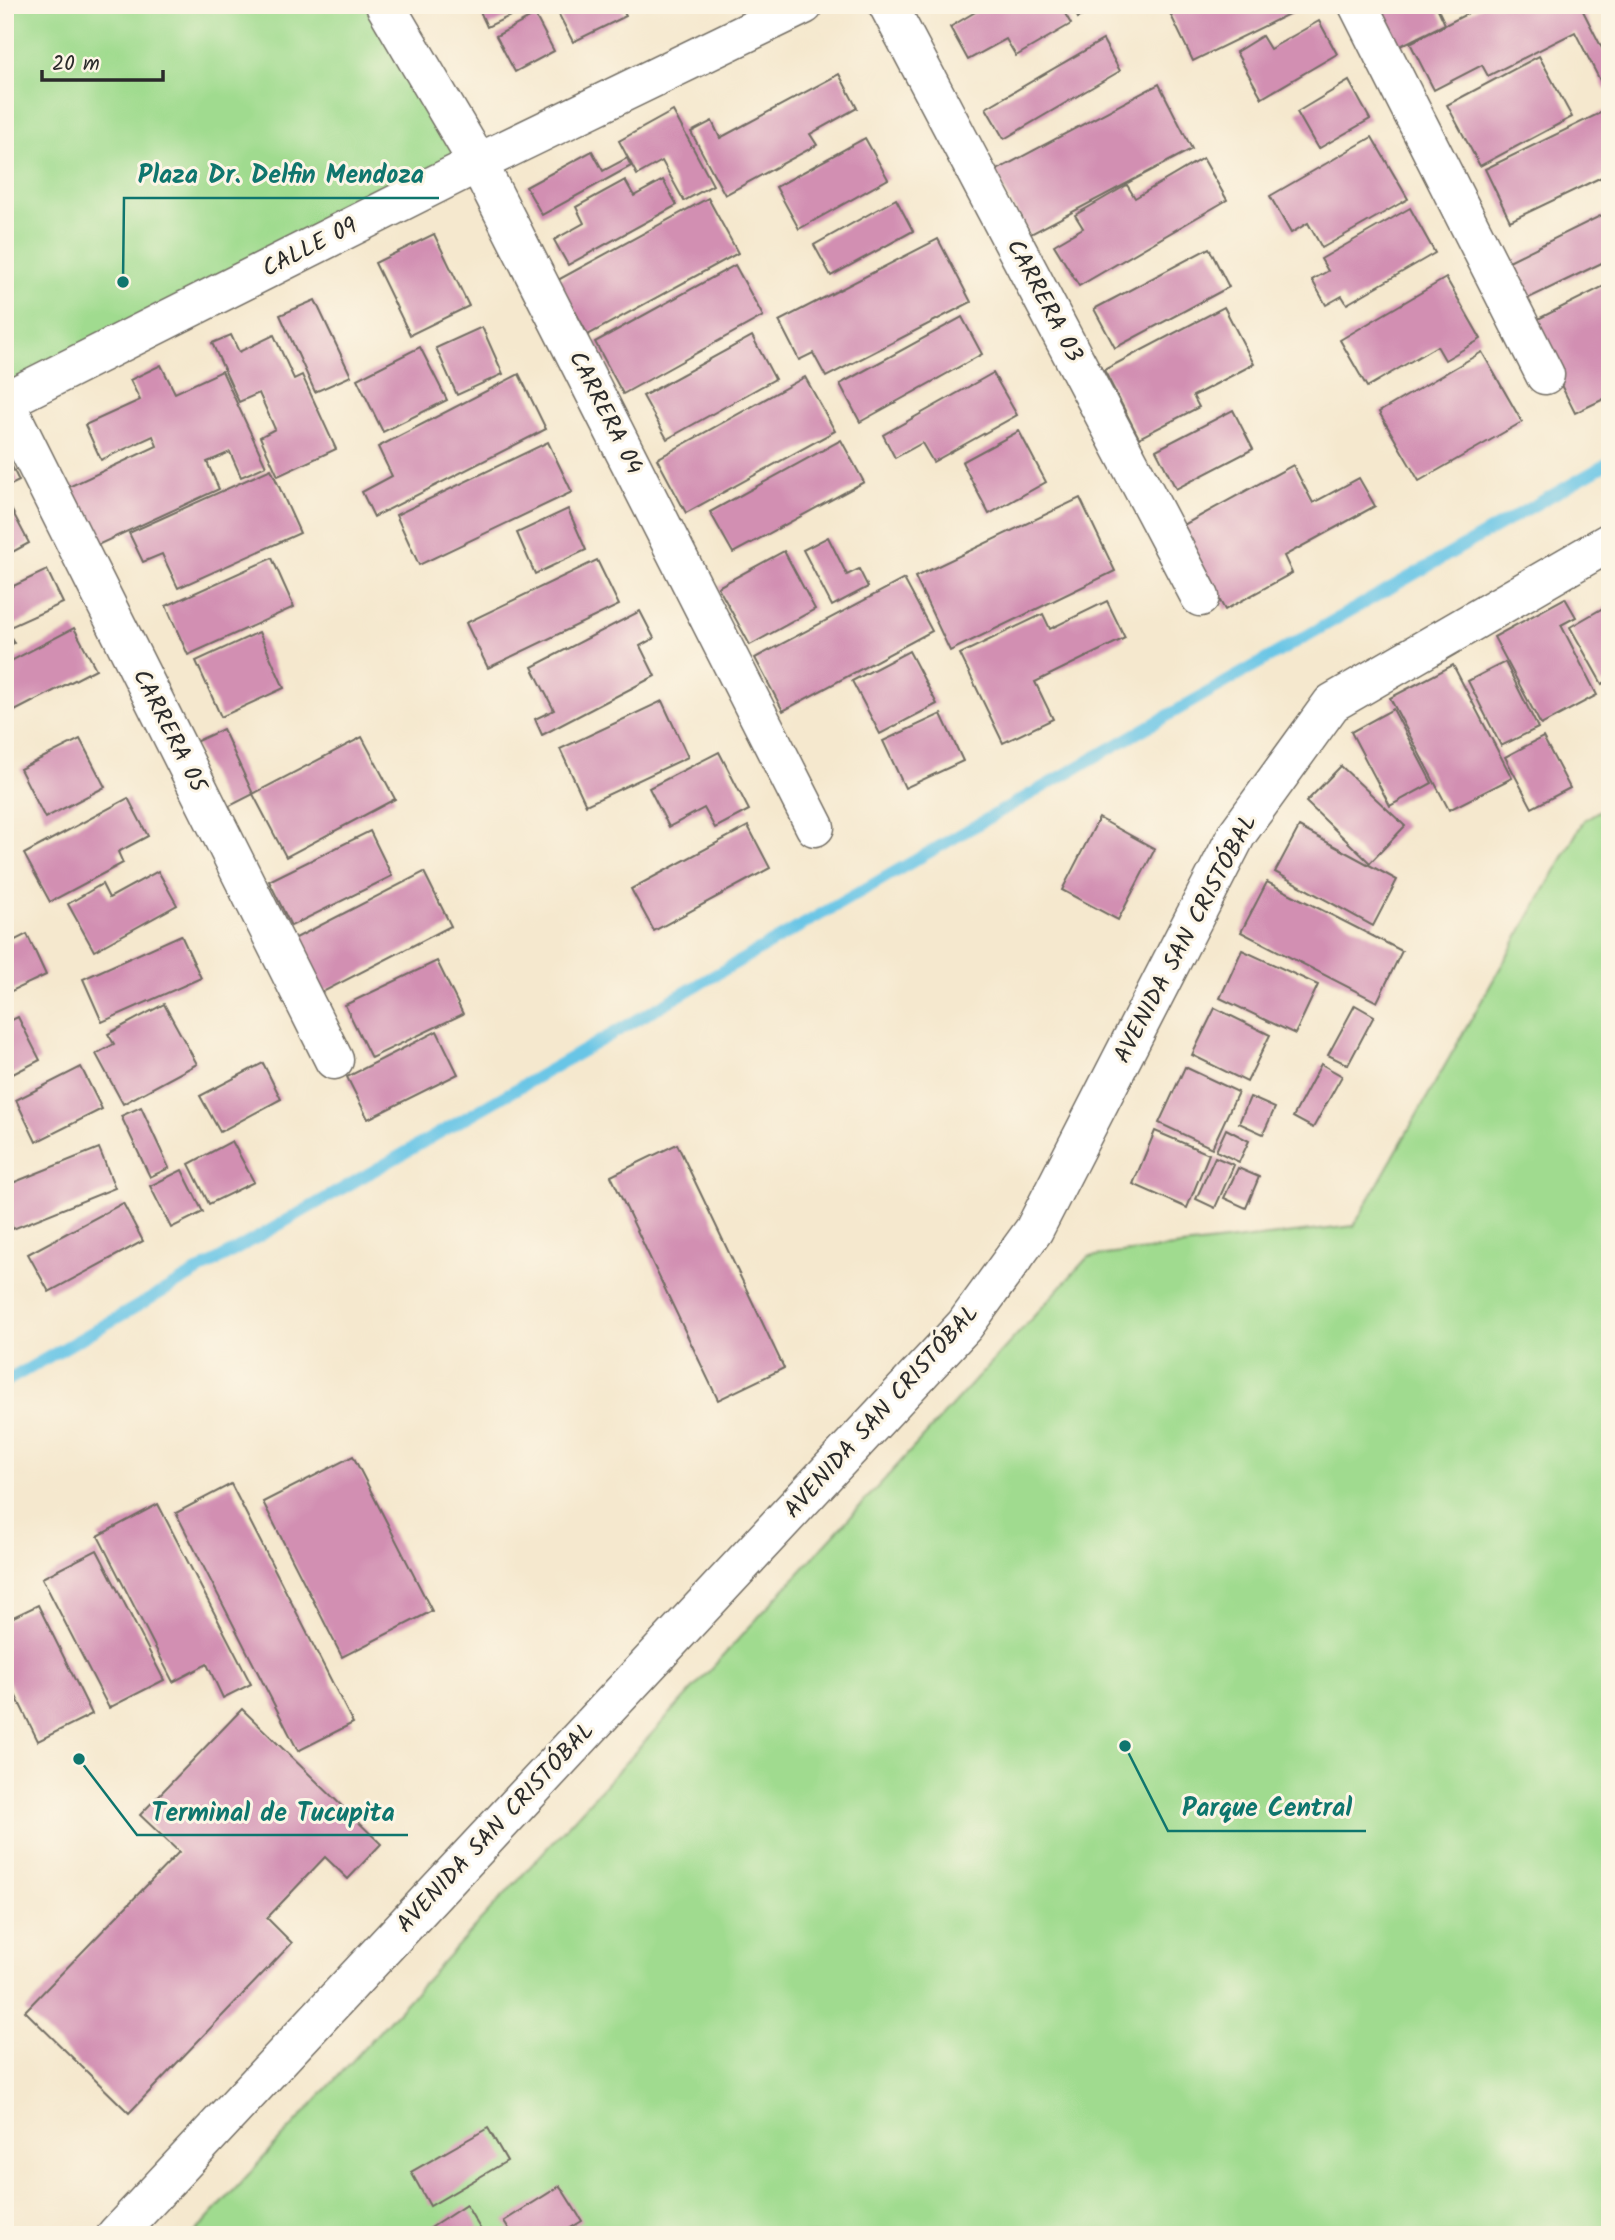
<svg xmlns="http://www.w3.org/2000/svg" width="1615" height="2240" viewBox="0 0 1615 2240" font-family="Kalam,sans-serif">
<rect width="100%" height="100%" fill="#fcf5e5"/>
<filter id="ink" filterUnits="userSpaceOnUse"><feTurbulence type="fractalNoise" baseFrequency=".0143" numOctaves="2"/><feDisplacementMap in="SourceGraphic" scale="14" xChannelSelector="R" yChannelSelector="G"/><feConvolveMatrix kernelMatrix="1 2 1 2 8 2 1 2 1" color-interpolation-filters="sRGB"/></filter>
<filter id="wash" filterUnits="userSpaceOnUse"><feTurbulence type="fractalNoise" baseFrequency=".00686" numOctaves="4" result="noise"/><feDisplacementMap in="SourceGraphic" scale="28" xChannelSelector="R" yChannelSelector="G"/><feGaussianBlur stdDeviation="1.57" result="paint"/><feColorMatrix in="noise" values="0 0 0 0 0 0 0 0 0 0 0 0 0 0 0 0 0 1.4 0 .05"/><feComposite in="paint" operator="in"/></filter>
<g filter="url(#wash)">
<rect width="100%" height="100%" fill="#f5e8ce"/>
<g fill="#a0db8f" stroke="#66835d" stroke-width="2">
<path d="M5,5H385L478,163L5,401Z"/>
<path d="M1610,804V2235H193L1088,1257L1354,1226L1584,820Z"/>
</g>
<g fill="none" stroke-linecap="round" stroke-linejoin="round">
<path stroke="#68c5e6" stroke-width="12" d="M5,1382L1610,462"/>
</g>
<g id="blocks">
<g fill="#d28fb2">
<path d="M487,5H533L487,27L479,9Z"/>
<path d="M554,5H620L626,16L573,42Z"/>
<path d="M987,5H1060L1071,24L1016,56L1006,39L968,60L950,27Z"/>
<path d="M1072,5H1102L1078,18Z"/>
<path d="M1166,5H1307L1193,61Z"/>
<path d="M1365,5H1436L1445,24L1388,52Z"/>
<path d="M1484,5H1580L1610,64V88L1605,90L1575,32L1488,76L1482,65L1434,90L1410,43Z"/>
<path d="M535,15L554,51L515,72L496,36Z"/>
<path d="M1319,21L1337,54L1262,98L1236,52L1262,36L1270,49Z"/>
<path d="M1103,40L1120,71L1004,139L986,108Z"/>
<path d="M1539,56L1572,117L1480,166L1447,105Z"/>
<path d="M839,74L857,108L810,134L817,145L725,195L691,132L712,121L720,138Z"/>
<path d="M1349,81L1370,119L1318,149L1297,112Z"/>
<path d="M1159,84L1192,149L1029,235L995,171Z"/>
<path d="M673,111L713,185L684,201L662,161L637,175L619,141Z"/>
<path d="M1604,111L1610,122V173L1510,221L1485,169Z"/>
<path d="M1372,137L1408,199L1322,248L1308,223L1291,233L1270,196Z"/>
<path d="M865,138L888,179L799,229L776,187Z"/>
<path d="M592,151L603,171L627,158L631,166L542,215L526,187Z"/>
<path d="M1203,158L1227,200L1079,286L1054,245L1083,228L1075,215L1127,185L1135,198Z"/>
<path d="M625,180L634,196L663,180L677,205L568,265L554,240L584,223L576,207Z"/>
<path d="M708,198L738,253L588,335L558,280Z"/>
<path d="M896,199L913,231L831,276L814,245Z"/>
<path d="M1410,208L1435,253L1347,304L1342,296L1326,305L1312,280L1328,271L1321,259Z"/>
<path d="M1610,211V259L1527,299L1509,261Z"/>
<path d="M434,234L469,306L410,335L375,263Z"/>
<path d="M938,239L971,302L826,377L813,353L799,360L779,321Z"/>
<path d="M1209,248L1229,287L1115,348L1094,309Z"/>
<path d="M735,265L763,316L623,394L595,342Z"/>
<path d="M1446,278L1481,339L1445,360L1437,346L1367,387L1340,340Z"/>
<path d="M1610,283V396L1575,413L1530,323Z"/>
<path d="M315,300L351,376L315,392L280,315Z"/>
<path d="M1224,307L1254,364L1193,396L1199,407L1139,438L1104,370Z"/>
<path d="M962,317L982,354L860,422L840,384Z"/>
<path d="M482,327L503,374L457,395L436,348Z"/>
<path d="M231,335L239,352L274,335L294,379L302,375L336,449L278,476L260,437L275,429L259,393L239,402L212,343Z"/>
<path d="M752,336L775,379L667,439L643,396Z"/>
<path d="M420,347L447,400L383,432L357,379Z"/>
<path d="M1482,352L1522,422L1419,481L1379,412Z"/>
<path d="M161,365L175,393L222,371L266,466L241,477L230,452L207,462L219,489L89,549L62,490L157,446L153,436L101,460L85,425L140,400L130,380Z"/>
<path d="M993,373L1017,415L933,462L922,443L895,458L883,435Z"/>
<path d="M519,374L546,429L374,517L362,492L392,476L378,447Z"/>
<path d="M805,377L835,431L686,513L657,459Z"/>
<path d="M1233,410L1253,449L1176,489L1156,450Z"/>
<path d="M1019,431L1046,482L989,514L962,462Z"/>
<path d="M841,440L864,482L733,553L710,512Z"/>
<path d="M548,442L572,492L419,565L396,515Z"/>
<path d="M5,452L19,481L5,488Z"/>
<path d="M1293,465L1313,503L1359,478L1375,506L1284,556L1292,573L1225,610L1180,527Z"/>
<path d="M271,469L300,533L178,588L162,554L143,562L129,533Z"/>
<path d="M1080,498L1115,571L950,651L915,577Z"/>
<path d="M8,503L29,543L5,556V504Z"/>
<path d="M568,509L586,550L535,574L517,533Z"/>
<path d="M828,537L847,575L859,569L868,587L832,606L803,550Z"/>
<path d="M784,551L815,609L750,645L718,587Z"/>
<path d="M272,558L294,607L188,655L166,606Z"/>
<path d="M597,560L619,605L488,668L466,623Z"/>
<path d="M47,570L63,603L10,627L5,616V590Z"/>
<path d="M904,579L932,631L783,711L755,658Z"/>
<path d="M1565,598L1576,617L1561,625L1597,695L1541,725L1494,637Z"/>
<path d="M1107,601L1125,638L1035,682L1053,719L1003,743L960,654L1043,614L1050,629Z"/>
<path d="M1610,604V679L1602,684L1570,627Z"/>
<path d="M640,611L654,638L640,646L655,676L542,735L535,719L554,710L532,667Z"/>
<path d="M5,625L14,643L5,648Z"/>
<path d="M74,628L96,669L5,716V664Z"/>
<path d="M259,632L284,688L221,717L196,661Z"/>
<path d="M909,651L937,704L880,734L852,681Z"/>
<path d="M1505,662L1538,728L1501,746L1468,681Z"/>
<path d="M1453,665L1512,778L1449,810L1390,698Z"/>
<path d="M662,701L688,757L586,805L560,749Z"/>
<path d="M1393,709L1432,783L1390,806L1351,732Z"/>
<path d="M941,714L963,761L905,788L883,741Z"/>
<path d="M223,729L253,794L362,737L395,799L286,857L253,794L226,808L195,742Z"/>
<path d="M1543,737L1570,788L1532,808L1505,757Z"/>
<path d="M80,739L105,787L45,818L20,769Z"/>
<path d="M719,752L749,810L715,828L704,808L669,827L649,788Z"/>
<path d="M1341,766L1405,826L1370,863L1306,802Z"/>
<path d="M128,798L148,836L118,852L123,863L50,902L24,854Z"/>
<path d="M1099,818L1155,849L1118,920L1062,890Z"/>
<path d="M748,826L770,868L654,931L631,889Z"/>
<path d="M1299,827L1397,880L1373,926L1275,872Z"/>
<path d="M370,831L392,876L291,926L269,881Z"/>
<path d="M158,871L177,905L94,951L68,904L102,884L109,898Z"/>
<path d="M424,872L451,926L317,995L290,941Z"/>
<path d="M1267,882L1402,951L1377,1002L1241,932Z"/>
<path d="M27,934L46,975L5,994V945Z"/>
<path d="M181,935L201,978L102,1022L83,979Z"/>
<path d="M1242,950L1318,985L1295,1034L1220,998Z"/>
<path d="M437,961L463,1014L371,1058L345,1005Z"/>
<path d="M164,1004L197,1064L123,1104L96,1054L114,1044L108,1034Z"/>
<path d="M1355,1005L1374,1016L1348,1065L1328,1055Z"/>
<path d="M1215,1008L1270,1035L1247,1082L1192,1055Z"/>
<path d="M18,1017L40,1060L5,1078V1023Z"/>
<path d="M437,1031L458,1074L368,1119L347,1077Z"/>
<path d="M263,1063L281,1099L220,1132L200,1096Z"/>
<path d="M1321,1064L1342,1076L1313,1128L1293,1117Z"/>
<path d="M81,1067L102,1109L36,1142L16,1100Z"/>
<path d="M1185,1067L1238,1092L1212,1148L1159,1123Z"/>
<path d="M1250,1097L1275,1108L1263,1134L1239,1123Z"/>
<path d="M141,1107L169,1168L150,1177L121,1116Z"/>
<path d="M1226,1129L1249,1141L1239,1162L1216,1151Z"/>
<path d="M1155,1131L1209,1154L1187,1208L1133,1184Z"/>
<path d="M232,1141L254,1182L209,1204L189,1164Z"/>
<path d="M677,1144L784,1368L718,1400L611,1176Z"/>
<path d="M99,1148L115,1188L13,1229L5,1208V1186Z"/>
<path d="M1215,1157L1234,1165L1215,1208L1196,1199Z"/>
<path d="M1238,1168L1259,1177L1246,1208L1224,1198Z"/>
<path d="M182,1170L203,1212L171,1228L150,1186Z"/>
<path d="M123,1203L143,1241L49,1292L28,1254Z"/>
<path d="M353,1456L432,1611L342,1657L263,1502Z"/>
<path d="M231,1484L353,1723L298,1751L176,1513Z"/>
<path d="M158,1504L251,1684L223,1698L207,1664L173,1682L98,1536Z"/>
<path d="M97,1550L164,1680L109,1708L42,1578Z"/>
<path d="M38,1605L92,1714L38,1741L5,1674V1621Z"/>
<path d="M242,1709L381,1844L348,1879L325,1857L267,1918L292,1943L129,2113L25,2011L179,1852L140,1815Z"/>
<path d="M488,2128L507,2161L430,2206L411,2172Z"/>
<path d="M560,2186L582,2221L559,2235H513L504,2221Z"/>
<path d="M466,2205L484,2235H432L429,2229Z"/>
</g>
</g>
</g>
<g filter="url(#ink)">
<use href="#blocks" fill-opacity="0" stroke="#726d64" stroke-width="2"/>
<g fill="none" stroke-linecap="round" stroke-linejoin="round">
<g stroke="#726d64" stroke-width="41">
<g id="minor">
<path d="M385,5L478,163L815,827"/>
<path d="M888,5L1200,597"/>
<path d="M1358,5L1545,375"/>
<path d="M5,401L478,163L804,5"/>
<path d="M5,402L334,1060"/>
<path d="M116,2235L965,1325L1034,1230L1237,834L1332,703L1610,542"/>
</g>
</g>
<use href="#minor" stroke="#fff" stroke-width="38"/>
</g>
</g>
<g text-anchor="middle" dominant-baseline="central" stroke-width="6" stroke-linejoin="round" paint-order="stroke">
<g font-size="24" fill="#2b2b2b" stroke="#fcf5e5">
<text transform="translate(310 248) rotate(-27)">CALLE 09</text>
<text transform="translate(1044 301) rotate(62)">CARRERA 03</text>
<text transform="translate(605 413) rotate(63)">CARRERA 04</text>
<text transform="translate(169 731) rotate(63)">CARRERA 05</text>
<text transform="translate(1186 939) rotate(-62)">AVENIDA SAN CRISTÓBAL</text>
<text transform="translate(882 1412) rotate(-48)">AVENIDA SAN CRISTÓBAL</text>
<text transform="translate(496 1828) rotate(-47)">AVENIDA SAN CRISTÓBAL</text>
</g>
</g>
<path fill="none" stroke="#0f766e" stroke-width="2.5" d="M123 282L124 198H439M1125 1746L1168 1831H1366M79 1759L137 1835H408"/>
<g fill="#0f766e" stroke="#fcf5e5" stroke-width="2.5">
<circle cx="123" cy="282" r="7"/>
<circle cx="1125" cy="1746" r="7"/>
<circle cx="79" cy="1759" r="7"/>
</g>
<g font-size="26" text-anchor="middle" font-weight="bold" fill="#0f766e" stroke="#fcf5e5" stroke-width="6" stroke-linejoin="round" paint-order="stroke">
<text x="281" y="183">Plaza Dr. Delfin Mendoza</text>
<text x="1267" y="1816">Parque Central</text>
<text x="273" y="1821">Terminal de Tucupita</text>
</g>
<rect width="1615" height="2240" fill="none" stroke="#fcf5e5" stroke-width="28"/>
<path d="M42 70v10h121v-10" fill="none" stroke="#2b2b2b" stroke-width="3.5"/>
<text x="52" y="70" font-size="21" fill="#2b2b2b" stroke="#fcf5e5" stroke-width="5" paint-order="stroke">20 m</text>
</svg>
